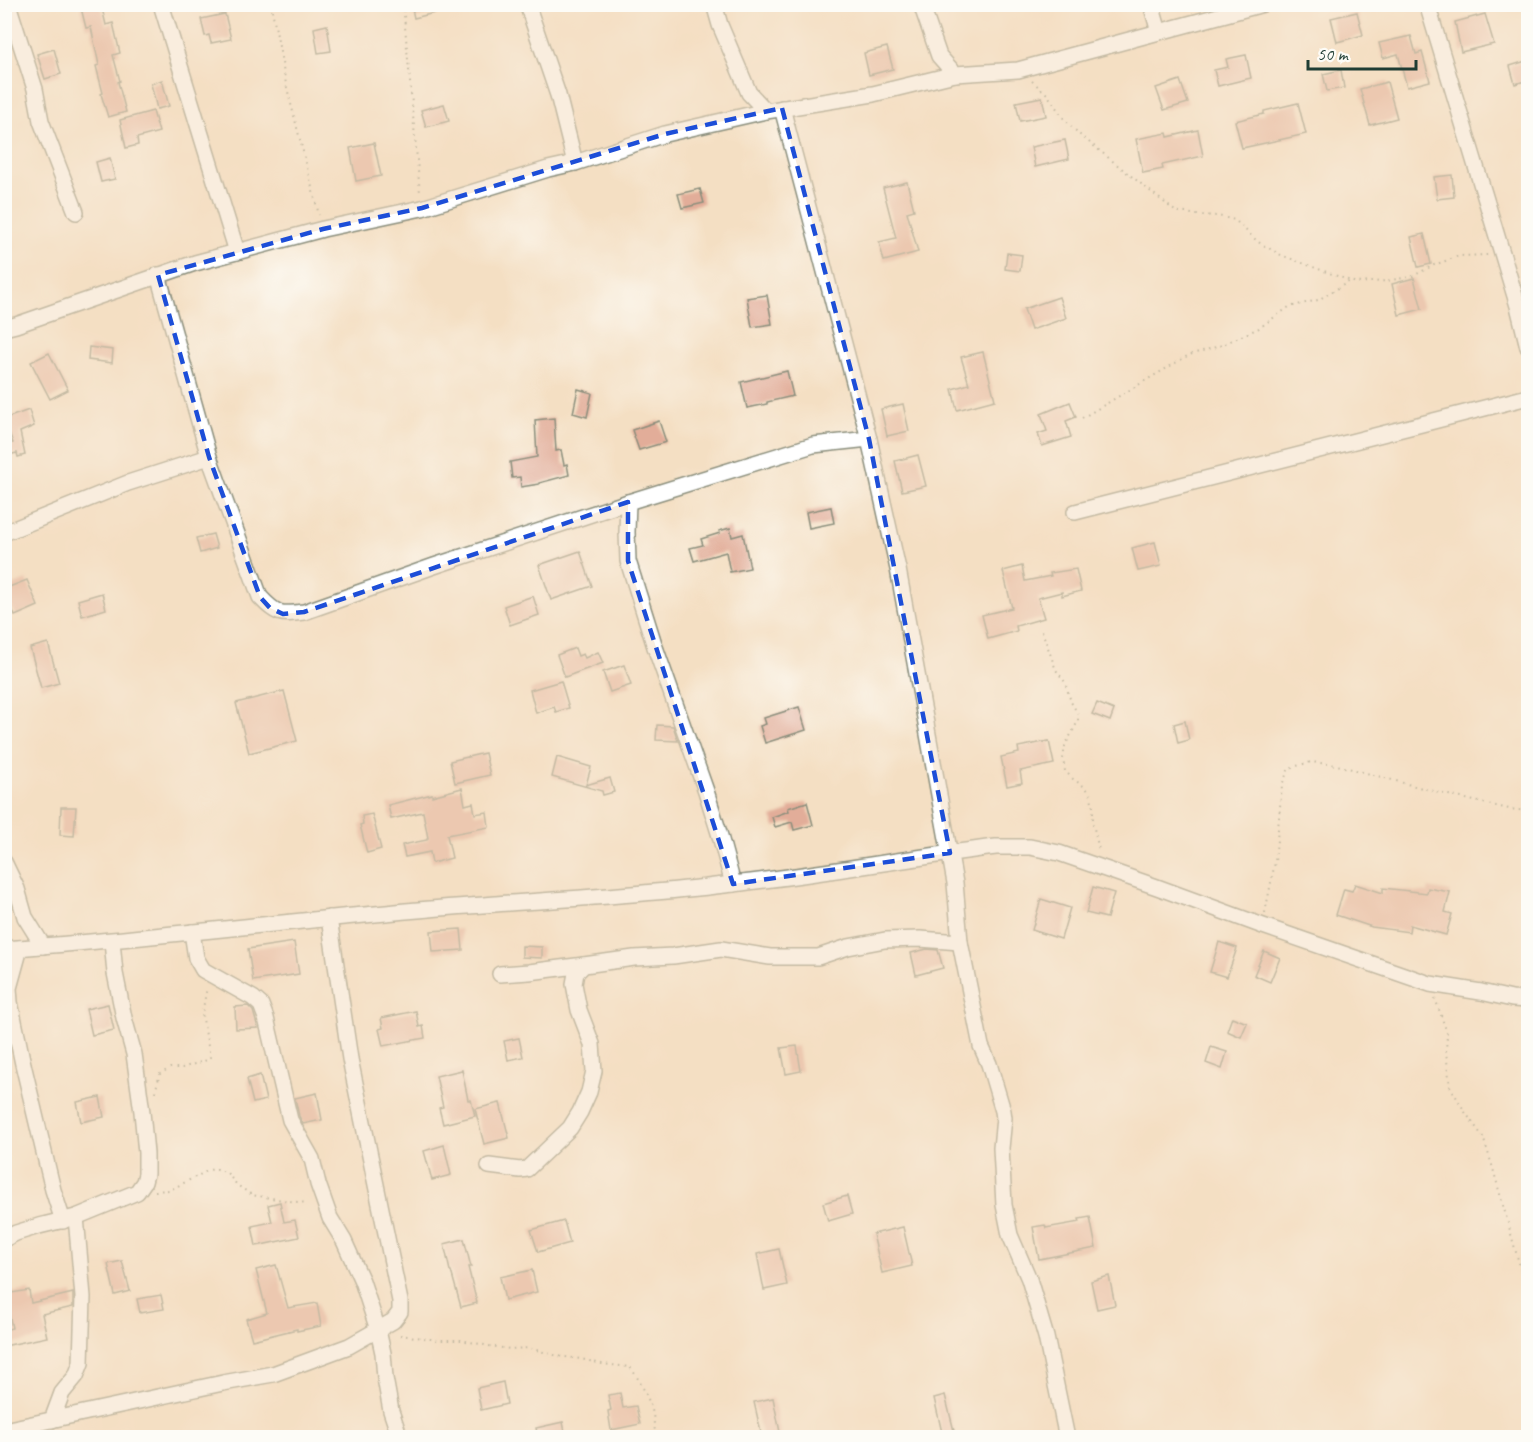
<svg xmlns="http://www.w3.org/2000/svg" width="1533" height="1442" viewBox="0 0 1533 1442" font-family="Caveat,sans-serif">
<rect width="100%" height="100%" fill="#fdfcf7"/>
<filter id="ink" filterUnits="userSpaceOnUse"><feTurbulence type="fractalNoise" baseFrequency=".0167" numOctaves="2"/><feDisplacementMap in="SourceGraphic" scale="12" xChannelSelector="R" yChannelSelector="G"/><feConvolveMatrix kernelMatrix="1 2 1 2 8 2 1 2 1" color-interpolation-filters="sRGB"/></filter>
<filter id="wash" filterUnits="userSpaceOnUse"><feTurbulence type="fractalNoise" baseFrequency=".008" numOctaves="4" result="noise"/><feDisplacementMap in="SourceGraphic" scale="24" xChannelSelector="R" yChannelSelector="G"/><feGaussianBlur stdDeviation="1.35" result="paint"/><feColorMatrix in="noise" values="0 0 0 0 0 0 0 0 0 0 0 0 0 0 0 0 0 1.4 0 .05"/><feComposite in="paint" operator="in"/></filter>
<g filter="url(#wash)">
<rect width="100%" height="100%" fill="#f4dfc3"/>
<g id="blocks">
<g fill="#e2ad99">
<path d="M80,4H101L106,25L113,23L120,53L113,55L120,81L118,82L126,112L108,117L101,94L103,93L96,66L99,65L91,27L86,28Z"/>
<path d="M411,4H451V9L414,18Z"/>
<path d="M1357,12L1363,35L1337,42L1331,18Z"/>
<path d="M225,14L231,39L211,43L209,35L205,36L201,19Z"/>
<path d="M1485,14L1494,44L1461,52L1455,22Z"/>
<path d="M327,25L331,51L318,53L314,28Z"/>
<path d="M1411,36L1416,54L1422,52L1430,81L1407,87L1398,54L1383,58L1379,43Z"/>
<path d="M887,47L893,69L869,75L864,53Z"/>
<path d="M54,49L61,74L45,79L37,54Z"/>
<path d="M1246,55L1251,78L1218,86L1214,70L1228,67L1226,59Z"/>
<path d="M1526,61L1528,70V80L1515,84L1510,66Z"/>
<path d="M1341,70L1344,88L1327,91L1323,74Z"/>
<path d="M162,80L169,106L157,109L151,84Z"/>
<path d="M1180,80L1188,103L1164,110L1156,88Z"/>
<path d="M1387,82L1397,118L1370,125L1360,89Z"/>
<path d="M1042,97L1046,116L1020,121L1016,102Z"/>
<path d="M1298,103L1306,134L1242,148L1235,121L1264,114V111Z"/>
<path d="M444,104L449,121L426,127L421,110Z"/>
<path d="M153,111L159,132L137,138L138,145L126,148L120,120Z"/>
<path d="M1198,130L1203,156L1162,165L1163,169L1143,173L1136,139L1167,133L1168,137Z"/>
<path d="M1065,140L1069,159L1035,167L1031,147Z"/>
<path d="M374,143L381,176L356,181L350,148Z"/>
<path d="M110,158L115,179L101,182L96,162Z"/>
<path d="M1452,175L1454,197L1437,199L1434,177Z"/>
<path d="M907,182L914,210L907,212L918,252L884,261L879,242L896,238L883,188Z"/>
<path d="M700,189L704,203L682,208L678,194Z"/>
<path d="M1424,234L1431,264L1418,267L1411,237Z"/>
<path d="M1007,253L1022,255L1020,271L1005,269Z"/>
<path d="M1414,278L1422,309L1399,315L1392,284Z"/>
<path d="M767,295L772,324L752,327L747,298Z"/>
<path d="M1059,297L1066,318L1031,330L1024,309Z"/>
<path d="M89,347L113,350L112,363L88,360Z"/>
<path d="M983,352L995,400L957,410L952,389L969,384L961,357Z"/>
<path d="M49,353L68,390L50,399L31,362Z"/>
<path d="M787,371L793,396L767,402V404L747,408L741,382Z"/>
<path d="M578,389L592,393L587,417L573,413Z"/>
<path d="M1070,402L1076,417L1066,421L1071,437L1042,446L1038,434L1047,431L1041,414Z"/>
<path d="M903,404L909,431L887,436L881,409Z"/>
<path d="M29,410L34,426L20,432L25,455L18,457L17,453L4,456V445L13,443L4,419Z"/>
<path d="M554,418L556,451L561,450L564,465L567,464L569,475L539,483V484L521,487L520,477L512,478L510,462L537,457L535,420Z"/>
<path d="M659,421L666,442L639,450L632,430Z"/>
<path d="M918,455L926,486L902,491L895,461Z"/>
<path d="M831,507L834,523L809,528L806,512Z"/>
<path d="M730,528L732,537L743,534L750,568L730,572L726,552L694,561L690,548L703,545L701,539L720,533L719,531Z"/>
<path d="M213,534L217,548L200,553L196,538Z"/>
<path d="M1155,542L1161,566L1138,571L1132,548Z"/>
<path d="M580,551L592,586L551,600L539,565Z"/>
<path d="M1022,566L1025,581L1051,576L1050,573L1076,569L1081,591L1062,596V592L1038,598L1044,618L1016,626L1017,631L988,639L982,615L1012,608L1003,571Z"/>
<path d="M27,580L38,606L15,616L4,589Z"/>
<path d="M102,593L106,609L82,616L78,600Z"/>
<path d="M533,596L539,615L510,625L504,606Z"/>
<path d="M48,643L59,683L41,688L30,648Z"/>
<path d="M575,648L578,656L583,654L585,658L598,652L603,663L565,677L557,655Z"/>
<path d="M624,665L631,685L610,692L603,672Z"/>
<path d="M561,681L569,708L556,712L554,707L536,713L530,690Z"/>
<path d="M284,691L297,741L249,753L236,703Z"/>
<path d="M1097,703L1114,710L1110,721L1092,714Z"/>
<path d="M799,707L806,730L765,743L760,726L766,724L764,718Z"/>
<path d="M1185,721L1189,740L1178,743L1174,724Z"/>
<path d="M657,725L673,726L678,741L656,740Z"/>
<path d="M1049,741L1054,764L1020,771L1022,783L1007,786L1001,757L1019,753L1018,747Z"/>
<path d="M485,753L490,775L455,783L450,761Z"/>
<path d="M557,757L591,767L586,785L610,778L614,792L603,795L602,791L552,777Z"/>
<path d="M462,788L465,805L473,803L475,814L487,812L489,827L447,835L452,858L432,863L430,852L405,857L402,845L427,840V839L428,838L423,812L391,819L388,805L432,794V796Z"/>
<path d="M807,802L813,825L794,830L792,822L775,827L772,817L789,811L788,808Z"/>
<path d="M61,807H76L74,836L60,835Z"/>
<path d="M372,814L381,849L367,853L360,825L363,824L362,816Z"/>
<path d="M1355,884L1383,893V888L1427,893L1428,888L1450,892L1445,912L1452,914L1446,935L1410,925L1409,932L1372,927L1336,915L1344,889L1352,891Z"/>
<path d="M1093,887L1114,893L1107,918L1086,913Z"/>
<path d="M1041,899L1070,908L1061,939L1032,930Z"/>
<path d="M461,929L463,950L433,952L431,931Z"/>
<path d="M294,942L299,974L253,981L248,949Z"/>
<path d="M1219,942L1237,948L1227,977L1210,972Z"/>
<path d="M522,946L542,947V958L522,957Z"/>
<path d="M927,949L938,950L943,968L916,975L911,953Z"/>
<path d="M1264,951L1280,958L1270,982L1254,975Z"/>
<path d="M108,1004L114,1030L92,1035L86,1009Z"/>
<path d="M248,1006L253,1011L258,1028L236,1029L235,1007Z"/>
<path d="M416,1011L419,1027L423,1026L425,1038L383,1046L379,1029L383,1028L381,1018Z"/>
<path d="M1232,1017L1247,1023L1241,1037L1227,1031Z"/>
<path d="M519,1038L523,1057L508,1060L504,1041Z"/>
<path d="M797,1046L801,1071L786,1074L781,1048Z"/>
<path d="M1211,1047L1227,1052L1222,1069L1206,1063Z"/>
<path d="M462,1070L468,1100H471L475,1116L443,1124L439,1108L443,1107L436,1076Z"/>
<path d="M260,1075L266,1100L253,1103L247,1079Z"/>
<path d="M317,1093L322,1120L303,1124L299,1116L295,1098Z"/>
<path d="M100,1097L104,1117L81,1122L77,1102Z"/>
<path d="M500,1103L509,1138L484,1144L475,1109Z"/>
<path d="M444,1145L451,1175L432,1180L424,1151Z"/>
<path d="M847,1196L852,1214L828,1221L823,1203Z"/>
<path d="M280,1202L284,1222L295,1220L299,1237L256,1246L252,1226L272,1222L268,1205Z"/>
<path d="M1090,1217L1096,1248L1039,1259L1033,1227L1045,1225L1046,1228L1080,1222L1079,1219Z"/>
<path d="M564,1221L570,1243L538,1252L531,1230Z"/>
<path d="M903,1227L912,1266L882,1273L873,1234Z"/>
<path d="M464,1239L471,1267H468L477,1303L461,1307L451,1271H450L444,1244Z"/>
<path d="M779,1249L787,1285L764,1290L757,1254Z"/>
<path d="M122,1261L130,1291L115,1295L108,1264Z"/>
<path d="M276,1265L288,1308L317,1303L321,1326L297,1331V1329L252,1340L246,1319L267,1313L256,1270Z"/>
<path d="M532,1270L537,1292L505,1300L500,1277Z"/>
<path d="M1109,1276L1115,1305L1097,1309L1091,1281Z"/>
<path d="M29,1290L31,1303L73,1293V1307L42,1314L47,1337L4,1346V1330L12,1328L5,1294Z"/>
<path d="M161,1295L164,1309L140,1313L137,1299Z"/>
<path d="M503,1382L507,1404L481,1410L477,1388Z"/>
<path d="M620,1393L623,1408L636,1406L640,1424L611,1430L608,1411L611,1410L608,1395Z"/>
<path d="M945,1395L955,1435L943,1437L934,1398Z"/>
<path d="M773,1398L781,1437H762L754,1402Z"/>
<path d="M563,1422L566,1437H538L536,1428Z"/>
</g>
</g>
</g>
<g filter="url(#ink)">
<use href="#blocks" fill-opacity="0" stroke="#8a8e7c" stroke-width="1.5"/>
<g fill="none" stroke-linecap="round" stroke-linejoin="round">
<g stroke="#8a8e7c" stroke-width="18">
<g id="minor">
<path d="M8,4L35,89L41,121L76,212"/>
<path d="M161,4L237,252"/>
<path d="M527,4L558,95L575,163"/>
<path d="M714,4L720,25L749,93L766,111"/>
<path d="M921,4L939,56L955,74L1018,70L1263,4"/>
<path d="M1151,4L1159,32"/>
<path d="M1427,4L1518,306L1528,347"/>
<path d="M782,108L869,439L898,569L955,883L960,942L981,1046L989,1064L1003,1111L1004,1118L1001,1148L1004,1205L1010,1235L1029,1279L1046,1337L1067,1438"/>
<path d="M158,275L209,457L260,597C277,615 280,615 304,612L434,566L628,502L813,445L869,439"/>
<path d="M4,328L16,325L195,263L323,229L422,208L548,169L575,163L665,134L766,111L873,94L955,74"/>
<path d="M628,502L627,532L628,561L655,647L706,791L720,836L733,884"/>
<path d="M1075,512L1528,397"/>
<path d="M4,533L128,483L209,457"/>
<path d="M4,862L17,889L25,917L43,946"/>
<path d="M192,932L196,958L203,970L253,998L261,1005L266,1018L290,1120L312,1159L318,1184L330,1218L344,1241L362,1281L378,1330L383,1353L385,1378L391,1411L400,1438"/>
<path d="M20,948L9,988L10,1002L23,1064L53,1190L63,1221"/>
<path d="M4,949C143,939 280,922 418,910C523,901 628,897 733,884C821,874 908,858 996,847H1030L1059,853L1157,887L1263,926L1430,984L1481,992L1512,999L1528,1000"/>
<path d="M500,974L529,972L584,965"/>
<path d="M489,1166L520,1170L527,1169L570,1128L580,1112L589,1092L594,1071L592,1044L579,1010L574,984L576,973L584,965L634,958L673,956L721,949L770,957H818L848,947L885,940L920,939L960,942"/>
<path d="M4,1239L16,1233L39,1226L76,1217L137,1192L144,1182L146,1174V1153L142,1112L134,1054L124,1018L115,973L112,941"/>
<path d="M52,1420L62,1393L76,1376L81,1363L83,1297L76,1217"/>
<path d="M4,1430L223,1383L273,1374L349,1346L393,1321L400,1312V1301L350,1059L329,918"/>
</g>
</g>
<g stroke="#8a8e7c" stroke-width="2" stroke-dasharray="1.5 4.5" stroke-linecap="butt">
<path d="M271,4L286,84L319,215"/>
<path d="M403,4L420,193"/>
<path d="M1032,81L1047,94L1064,119L1080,135L1175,211L1197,215L1218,216L1235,220L1258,242L1281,255L1356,283L1387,281L1413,276L1434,265L1459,256L1489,255"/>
<path d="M1082,418L1189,355L1219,346L1259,328L1289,307L1318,300L1350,281"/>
<path d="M1042,631L1056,670L1065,682L1071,702L1078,714V721L1065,746L1063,759L1065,771L1073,779L1085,787L1090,793L1093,806V824L1099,850"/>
<path d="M1265,913L1275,862L1282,785L1289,768L1311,762L1337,765L1444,794L1509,809L1528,811"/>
<path d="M1435,998L1447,1033L1446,1052L1450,1086L1465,1112L1483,1137L1492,1165L1528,1296"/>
<path d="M155,1092L160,1074L170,1068H182L207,1060L210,1057L202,1014L207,987"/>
<path d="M155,1191L170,1190L209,1170L217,1169L227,1173L237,1185L252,1195L289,1201L308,1203"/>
<path d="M400,1335L438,1340H461L489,1346L510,1349L529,1348L558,1356L581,1359L602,1364L630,1367C640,1380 647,1395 652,1410C655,1419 652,1430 659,1438"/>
</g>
<use href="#minor" stroke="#fff" stroke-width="15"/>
</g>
</g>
<path d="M0 0H1533V1442H0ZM782,108L869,439L950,853L733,884L628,561V502L304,612L283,614L270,608L260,597L209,457L158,275L323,229L422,208L665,134Z" fill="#f4dfc3" fill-opacity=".55" fill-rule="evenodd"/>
<path fill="none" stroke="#1d4ed8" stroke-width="4.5" stroke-dasharray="12 8" stroke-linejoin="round" d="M782,108L869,439L950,853L733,884L628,561V502L304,612L283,614L270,608L260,597L209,457L158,275L323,229L422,208L665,134Z"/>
<rect width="1533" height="1442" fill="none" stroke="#fdfcf7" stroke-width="24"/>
<path d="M1308 60v9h108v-9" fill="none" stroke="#1f3d34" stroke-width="3"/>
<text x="1317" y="60" font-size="18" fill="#1f3d34" stroke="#fdfcf7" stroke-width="4.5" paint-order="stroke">50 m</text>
</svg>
